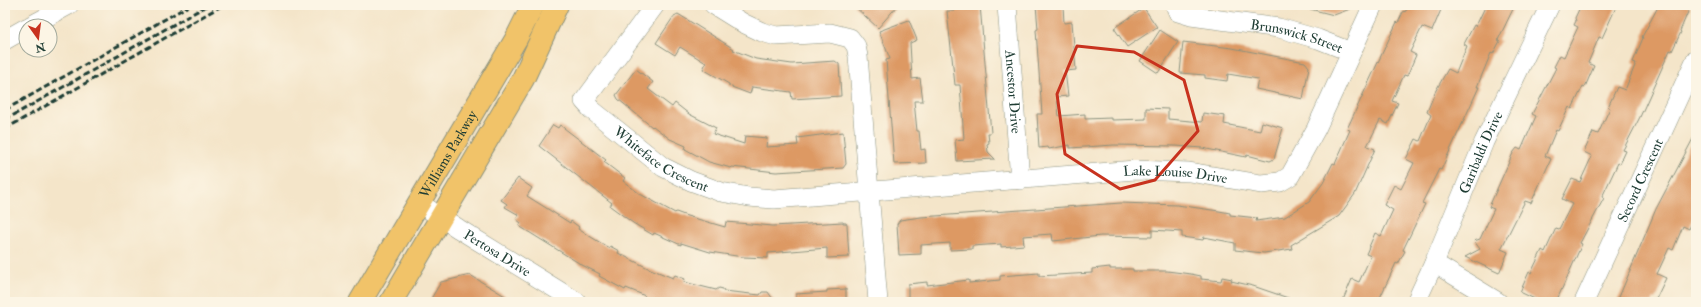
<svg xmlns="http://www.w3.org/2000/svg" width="1701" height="307" viewBox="0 0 1701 307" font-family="'IM FELL Double Pica',serif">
<rect width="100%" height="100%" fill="#fcf5e5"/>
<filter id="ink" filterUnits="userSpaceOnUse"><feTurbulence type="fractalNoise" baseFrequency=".025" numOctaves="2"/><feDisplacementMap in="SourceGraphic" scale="8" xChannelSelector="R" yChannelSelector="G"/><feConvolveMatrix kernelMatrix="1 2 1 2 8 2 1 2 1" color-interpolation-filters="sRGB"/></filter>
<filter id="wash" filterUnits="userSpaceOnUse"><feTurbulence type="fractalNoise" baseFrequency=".012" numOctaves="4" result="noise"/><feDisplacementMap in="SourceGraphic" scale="16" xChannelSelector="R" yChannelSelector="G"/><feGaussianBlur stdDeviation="0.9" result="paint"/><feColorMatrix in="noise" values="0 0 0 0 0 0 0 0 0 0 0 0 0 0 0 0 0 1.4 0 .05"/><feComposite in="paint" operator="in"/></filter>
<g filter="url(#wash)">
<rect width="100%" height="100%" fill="#f4e5c9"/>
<g id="blocks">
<g fill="#dd9963">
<path d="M853,5H898L878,28Z"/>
<path d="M954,5H980L991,133H988L989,143L987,144L988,152L995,159L957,161L955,140L964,139L960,85H955L947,11H955Z"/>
<path d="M1036,5H1063L1064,23L1072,22L1076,70L1065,71L1068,96L1057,97L1059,116L1085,114V119L1112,118V120L1146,119V108L1168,109V119L1202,122L1203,113L1225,116L1224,124L1260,131L1262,122L1283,128L1274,159L1270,161L1247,155L1246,157L1202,148L1176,146L1114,145L1070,148V145L1049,149L1048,147L1039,148L1037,114H1042L1036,30L1038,29Z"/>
<path d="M1311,5H1357L1358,6L1334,15L1310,9Z"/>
<path d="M1408,5H1443L1432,31L1422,27L1410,52L1416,55L1407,76L1404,75L1392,101L1398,103L1388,124L1380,120L1367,146L1375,149L1355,194L1339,216L1291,245L1292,249L1264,253L1235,250V243L1204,237L1203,240L1182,237V232L1152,230V237L1101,236L1053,241L1052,234L1023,236L1024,245L1001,247V244L972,246V249L950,250V243L921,245V254L899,255L897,224L900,220L921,217L1121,203L1177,205L1219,211L1230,213V215L1257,218L1256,221L1285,217L1309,202L1323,183L1333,163L1335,164L1350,130L1347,129L1380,58L1397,22L1398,23L1403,12L1406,11Z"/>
<path d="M1486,5H1515L1498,40L1500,41L1493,54L1491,53L1477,87H1479L1441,170L1439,169L1422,203L1425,204L1403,250L1405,251L1398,264L1396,263L1378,302H1348L1343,300L1352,279L1359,282L1371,256L1366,254L1375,233L1381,236L1393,210L1384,205L1394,185L1401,189L1414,163L1406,159L1416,139L1420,141L1431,115L1427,112L1435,92L1448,69L1456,73L1467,46L1464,44L1474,25L1476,26Z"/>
<path d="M1581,5H1617L1602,38L1599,37L1588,63L1594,66L1585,87L1583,86L1572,109L1569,107L1558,131L1556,130L1545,156L1551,159L1531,203L1525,201L1501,249L1508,252L1499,273L1465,257L1480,249L1474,241L1480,239L1494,209L1489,207L1513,153L1517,148L1521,150L1536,116L1532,114L1556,68L1554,67L1560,55L1564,57L1578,27L1574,25L1576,21L1575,18Z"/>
<path d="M1659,5H1685L1690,7L1680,31L1681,32L1672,51L1670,50L1640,117L1623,150L1626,151L1620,164L1618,163L1602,197L1604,198L1580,243L1582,244L1556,302H1541L1520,292L1529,272L1531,273L1542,250L1545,252L1556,228L1559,229L1572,204L1562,199L1572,179L1580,182L1592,156L1584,152L1593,132L1598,134L1610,108L1608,107L1617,87L1625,90L1636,63L1633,62L1643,38L1642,37Z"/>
<path d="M1144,8L1157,27L1127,47L1114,28Z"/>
<path d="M678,14L734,49L733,50L756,59L792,64L835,61L839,64L841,96L792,99L791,92L752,87L750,94L729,86V84L703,69L706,63L680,47L675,55L656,43L674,16Z"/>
<path d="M909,20L917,40L910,43L912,79L920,78L923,101H914L917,131H919L921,150L925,149L926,163L894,164L886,60L890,59L879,31Z"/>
<path d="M1160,30L1178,42L1158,73L1140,61Z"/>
<path d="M1183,42L1232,48L1305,62L1309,67L1303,99L1256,89L1258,79L1228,74L1227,81L1205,78V75L1180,73Z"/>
<path d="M636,69L653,82L648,89L672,107L675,103L689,114L716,128L713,134L744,144L745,136L767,138L766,147L798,145L797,138L843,132L846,164L843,168L776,172L732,167L731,168L709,162L685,149L686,146L670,139L653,126L652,127L618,99L616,95Z"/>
<path d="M553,125L558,128L560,125L606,160L604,162L625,178L623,181L640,194L675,213L676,212L687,216L725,227L726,222L773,226L843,222V223H846L847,225L849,257L827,258V248L768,253V258L743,257L710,252L681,243V245L654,233L653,235L633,223L610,206L612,203L539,146Z"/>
<path d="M1696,133V214L1689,229L1683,226L1673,250L1669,248L1657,274L1666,278L1656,299L1654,298L1652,302H1617L1656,209Z"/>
<path d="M518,178L532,188L527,196L570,223L571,221L579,227L578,229L609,248L610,246L619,251L618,253L648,268L673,278L675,275L685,279L684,282L716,290L719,288L723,289L724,291L760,295L762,292H768L775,302H655L644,298L645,296L636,292L626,288L625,290L599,276L600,274L582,265L519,226L521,223L516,219L519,215L505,207L507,204L501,200Z"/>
<path d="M1110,267V269H1133V271H1167L1191,274L1201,276V279L1221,281L1222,277L1232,279L1231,281L1253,286L1294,300V302H911V299L908,300V284L927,282V285L969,280V283L1000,280V276L1039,273V276L1092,273V269Z"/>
<path d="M470,275L515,302H429L441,282Z"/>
<path d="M846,289V302H796V294L827,292V290Z"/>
</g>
</g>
</g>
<g filter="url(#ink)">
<use href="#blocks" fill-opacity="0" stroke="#8a917e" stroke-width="1"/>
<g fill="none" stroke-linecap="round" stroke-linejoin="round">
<g stroke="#8a917e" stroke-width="20">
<g id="minor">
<path id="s1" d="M655,5L584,101L592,110L663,167L691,181L721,192L749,197L774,199L1135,170L1189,172L1261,184L1280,182L1290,176L1316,129L1373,5"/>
<path d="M714,5L743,23L762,32L776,36L830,33L850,38L856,46L858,56L878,302"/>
<path id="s2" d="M1007,5L1020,180"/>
<path id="s3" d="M1175,5L1178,12L1191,16L1279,28L1318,39L1351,52"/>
<path d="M30,26L69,5"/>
<path d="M5,40L26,28"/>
<path id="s4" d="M419,203L459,229L577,302"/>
<path d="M1434,263L1498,302"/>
<path id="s5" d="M1416,302L1434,263L1484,142L1550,5"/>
<path id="s6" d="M1584,302L1696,59"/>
</g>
</g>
<g stroke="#8a917e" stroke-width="24">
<g id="major">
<path id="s7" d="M360,302L516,39L533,5"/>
<path d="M391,302L523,79L557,5"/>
</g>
</g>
<use href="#minor" stroke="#fff" stroke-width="19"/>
<use href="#major" stroke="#f1c369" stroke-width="22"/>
<g stroke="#1f3d34" stroke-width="3" stroke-dasharray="6 3" stroke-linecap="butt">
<path d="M5,110L190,5"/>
<path d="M5,120L208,5"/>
<path d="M5,129L223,5"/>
</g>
</g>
</g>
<path fill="none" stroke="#c8321e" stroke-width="3" stroke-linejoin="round" d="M1077,46L1134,52L1184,80L1198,131L1155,180L1120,189L1065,154L1057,94Z"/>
<g text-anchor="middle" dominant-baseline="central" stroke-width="4" stroke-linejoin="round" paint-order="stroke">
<g font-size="14" fill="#1f3d34" stroke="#fcf5e5">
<text stroke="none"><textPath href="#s3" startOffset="129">Brunswick Street</textPath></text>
<text stroke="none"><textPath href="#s2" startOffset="87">Ancestor Drive</textPath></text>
<text stroke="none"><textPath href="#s5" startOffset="163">Garibaldi Drive</textPath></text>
<text stroke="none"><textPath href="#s7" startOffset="172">Williams Parkway</textPath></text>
<text stroke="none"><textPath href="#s1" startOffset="217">Whiteface Crescent</textPath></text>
<text stroke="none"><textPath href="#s1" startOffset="742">Lake Louise Drive</textPath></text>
<text stroke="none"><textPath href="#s6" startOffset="134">Secord Crescent</textPath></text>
<text stroke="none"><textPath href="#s4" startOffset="93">Pertosa Drive</textPath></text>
</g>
</g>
<rect width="1701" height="307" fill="none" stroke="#fcf5e5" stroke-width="20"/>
<g transform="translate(38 38) rotate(166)"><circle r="19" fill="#fcf5e5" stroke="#a4ab9e"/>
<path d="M0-3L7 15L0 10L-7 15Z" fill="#c8321e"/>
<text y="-6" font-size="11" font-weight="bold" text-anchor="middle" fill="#1f3d34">N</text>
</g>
</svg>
